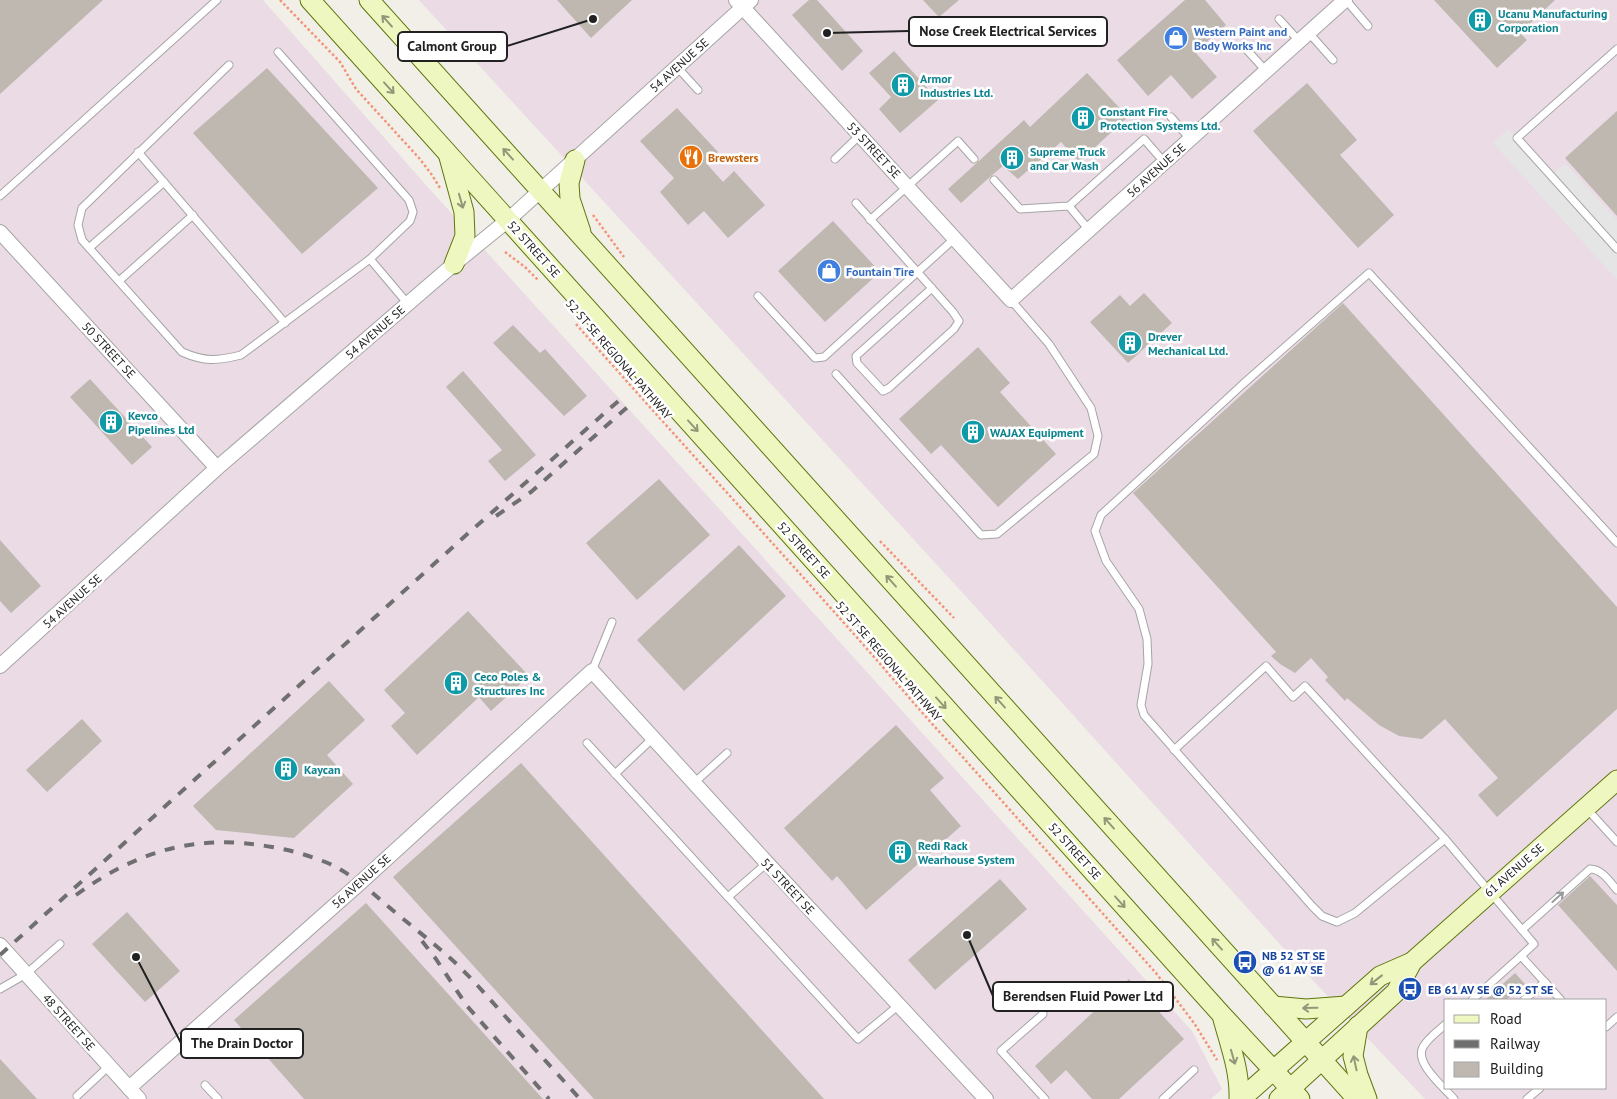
<svg xmlns="http://www.w3.org/2000/svg" width="1617" height="1099" viewBox="0 0 1617 1099" font-family="'PT Sans',sans-serif">
<rect width="100%" height="100%" fill="#f1efe8"/>
<g fill="#eadbe5" fill-rule="evenodd">
<path d="M0,0H263L425,184L1192,1031L1222,1089L1211,1099H0Z"/>
<path d="M419,0H1617V1099H1425L1306,973L971,602ZM1446,1000H1606V1088H1446Z"/>
</g>
<path fill="#e5e5e5" d="M1508,129L1551,176L1565,163L1617,220V280L1493,143Z"/>
<g fill="#beb8b1">
<path d="M0,0H103L0,94Z"/>
<path d="M557,0H632L591,38Z"/>
<path d="M809,0H817L863,51L842,71L792,15Z"/>
<path d="M923,0H959L939,17Z"/>
<path d="M1185,0H1205L1226,25L1195,52L1217,77L1192,99L1171,75L1148,96L1117,60Z"/>
<path d="M1434,0H1555L1520,33L1527,40L1497,68Z"/>
<path d="M894,51L938,100L900,133L879,109L891,97L869,73Z"/>
<path d="M267,68L378,188L302,254L193,133Z"/>
<path d="M1087,73L1128,117L1079,162L1061,142L1018,179L1003,166L991,176L961,203L948,189L1024,120L1030,127Z"/>
<path d="M1307,83L1357,140L1340,155L1394,215L1358,248L1253,131Z"/>
<path d="M677,108L718,152L706,163L723,182L734,171L765,205L728,238L704,211L688,225L660,192L674,178L640,141Z"/>
<path d="M1617,111V216L1565,158Z"/>
<path d="M833,221L880,272L825,322L778,271Z"/>
<path d="M1144,293L1172,323L1128,363L1090,322L1120,295L1130,306Z"/>
<path d="M1343,303L1617,607V709L1497,817L1478,795L1498,778L1445,719L1422,739L1399,736L1379,725L1347,698L1345,701L1325,680L1328,677L1311,658L1295,673L1280,664L1271,656L1276,652L1133,493Z"/>
<path d="M513,325L540,353L545,349L587,396L564,416L493,343Z"/>
<path d="M978,347L1010,383L1000,392L1056,454L998,507L941,445L931,454L899,419Z"/>
<path d="M463,371L536,455L505,481L488,461L502,450L446,387Z"/>
<path d="M90,379L152,447L132,465L70,397Z"/>
<path d="M659,479L710,535L637,600L586,543Z"/>
<path d="M0,540L41,586L11,613L0,601Z"/>
<path d="M739,545L786,596L684,691L637,640Z"/>
<path d="M468,611L529,676L491,711L479,697L417,755L391,726L405,713L384,690Z"/>
<path d="M329,681L365,720L327,755L353,784L294,838L216,830L193,806Z"/>
<path d="M82,719L102,741L47,792L26,770Z"/>
<path d="M896,725L944,778L930,790L961,826L866,910L837,876L832,881L784,828Z"/>
<path d="M521,763L824,1099H594L393,877Z"/>
<path d="M1590,876L1617,905V971L1558,905Z"/>
<path d="M1000,879L1027,909L935,990L908,960Z"/>
<path d="M366,903L543,1099H304L234,1020Z"/>
<path d="M127,912L180,971L145,1002L92,944Z"/>
<path d="M1515,973L1525,984L1506,1000H1485Z"/>
<path d="M1129,979L1184,1039L1119,1099H1092L1066,1070L1051,1084L1035,1066Z"/>
<path d="M0,1059L37,1099H0Z"/>
</g>
<g fill="none" stroke-linecap="round" stroke-linejoin="round">
<g stroke="#a5a5a5" stroke-width="9">
<g id="lane">
<path d="M1346,0L1368,26"/>
<path d="M1279,19L1299,41"/>
<path d="M1309,33L1333,60"/>
<path d="M1617,49L1517,138L1617,249"/>
<path d="M1247,50L1266,71"/>
<path d="M278,52L409,200L413,212L410,221L370,259L408,304"/>
<path d="M229,65L82,208L78,225L82,240L182,352C205,362 217,361 241,355L370,259"/>
<path d="M677,67L698,90"/>
<path d="M1171,117L1190,139"/>
<path d="M138,152L285,323"/>
<path d="M835,159L860,135"/>
<path d="M994,180L1020,209L1069,206L1144,139L1164,162"/>
<path d="M0,196L217,0"/>
<path d="M856,203L953,312L959,321L954,329L889,388L883,391L857,363L856,356L932,288"/>
<path d="M1069,206L1089,230"/>
<path d="M870,220L958,141L974,159"/>
<path d="M89,248L164,182"/>
<path d="M119,281L193,215"/>
<path d="M758,296L815,358L824,357L955,238"/>
<path d="M836,374L981,535L997,534L1094,454L1098,436L1091,408L1049,344L1011,300"/>
<path d="M592,671L612,622"/>
<path d="M587,743L858,1039L899,1005"/>
<path d="M1174,750L1266,666L1293,697L1305,686L1445,839"/>
<path d="M615,774L653,738"/>
<path d="M694,783L727,753"/>
<path d="M1587,809L1617,842"/>
<path d="M728,897L767,863"/>
<path d="M1522,930L1590,869C1602,869 1610,882 1617,890"/>
<path d="M0,989L26,974L60,944"/>
<path d="M1472,1000L1521,956"/>
<path d="M1524,1000L1545,982"/>
<path d="M1561,1000L1521,956L1534,944L1445,839L1355,913L1337,922L1322,916L1312,906L1144,715L1141,705L1148,664L1147,639L1139,609L1106,561L1095,531L1101,515L1243,384L1369,273L1617,543"/>
<path d="M1043,1014L1001,1051L1045,1099"/>
<path d="M1446,1024C1438,1031 1428,1038 1423,1047C1414,1063 1444,1087 1454,1099"/>
<path d="M1606,1027L1617,1017"/>
<path d="M205,1085L218,1099"/>
<path d="M77,1096L109,1066"/>
<path d="M1163,1099L1194,1070"/>
<path d="M1527,1099L1540,1088"/>
</g>
</g>
<g stroke="#a5a5a5" stroke-width="16">
<g id="street">
<path d="M736,0L1011,300L1345,0"/>
<path d="M0,232L217,468"/>
<path d="M0,666L217,468L454,264L508,220L751,0"/>
<path d="M0,945L139,1099"/>
<path d="M129,1088L361,882L592,671L767,863L986,1099"/>
</g>
</g>
<g stroke="#5e760b" stroke-width="21">
<g id="secondary">
<path d="M310,0L1222,1015L1300,1099"/>
<path d="M369,0L1357,1099"/>
<path d="M449,157L464,212L465,236L454,264"/>
<path d="M575,160L569,183L570,199L581,232"/>
<path d="M1273,1006L1306,1009L1346,1006"/>
<path d="M1223,1019C1230,1045 1240,1071 1239,1099"/>
<path d="M1358,1026L1353,1056L1358,1075L1367,1099"/>
<path d="M1241,1099L1380,976L1412,962L1617,780"/>
<path d="M1279,1099L1396,992L1412,962"/>
</g>
</g>
<g stroke="#f39277" stroke-width="2.5" stroke-dasharray="2.5 2.5" stroke-linecap="butt">
<path d="M280,0L340,62L356,89L419,158L432,175L440,188"/>
<path d="M593,215L624,257"/>
<path d="M505,252L525,267L538,280"/>
<path d="M576,324C664,424 755,523 844,623C883,666 919,711 959,753L1156,973L1194,1023L1217,1060"/>
<path d="M880,541L954,618"/>
</g>
<use href="#lane" stroke="#fff" stroke-width="7"/>
<use href="#street" stroke="#fff" stroke-width="14"/>
<use href="#secondary" stroke="#eef7c0" stroke-width="19"/>
<g stroke="#6f6f6f" stroke-width="4" stroke-dasharray="10 10" stroke-linecap="butt">
<path d="M496,516L531,492L631,404"/>
<path d="M76,895C137,851 196,833 272,847C291,850 311,856 330,864C357,877 374,895 396,913C414,928 432,942 449,957C469,975 486,995 504,1015C529,1043 555,1071 580,1099"/>
<path d="M422,941L436,959L467,1006L549,1099"/>
<path d="M0,955L464,537L624,396"/>
</g>
</g>
<defs><path id="oneway-shaft" d="M-6 0H5M1.5-3L5.5 0L1.5 3" fill="none" stroke-width="1.6" stroke-linecap="round" stroke-linejoin="round" transform="scale(1.25)"/></defs>
<g stroke="#929778">
<use href="#oneway-shaft" transform="translate(387 21) rotate(-132)"/>
<use href="#oneway-shaft" transform="translate(389 88) rotate(48)"/>
<use href="#oneway-shaft" transform="translate(508 154) rotate(-132)"/>
<use href="#oneway-shaft" transform="translate(461 201) rotate(74)"/>
<use href="#oneway-shaft" transform="translate(693 426) rotate(48)"/>
<use href="#oneway-shaft" transform="translate(891 581) rotate(-132)"/>
<use href="#oneway-shaft" transform="translate(1000 702) rotate(-132)"/>
<use href="#oneway-shaft" transform="translate(941 703) rotate(48)"/>
<use href="#oneway-shaft" transform="translate(1109 823) rotate(-132)"/>
<use href="#oneway-shaft" transform="translate(1120 902) rotate(48)"/>
<use href="#oneway-shaft" transform="translate(1217 944) rotate(-132)"/>
<use href="#oneway-shaft" transform="translate(1376 980) rotate(142)"/>
<use href="#oneway-shaft" transform="translate(1310 1008) rotate(179)"/>
<use href="#oneway-shaft" transform="translate(1233 1057) rotate(74)"/>
<use href="#oneway-shaft" transform="translate(1355 1063) rotate(-102)"/>
</g>
<use stroke="#9b9b9b" href="#oneway-shaft" transform="translate(1558 897) rotate(-42)"/>
<defs>
<g id="building-disc" transform="scale(1.25)"><circle r="9.5" fill="#0f9aa8" stroke="#fff"/><path d="M-4-6H4V6H1V3H-1V6H-4ZM-2.5-4.3h1.7v1.8h-1.7ZM.8-4.3h1.7v1.8H.8ZM-2.5-1h1.7V.8h-1.7ZM.8-1h1.7V.8H.8Z" fill="#fff"/></g>
<g id="shop-disc" transform="scale(1.25)"><circle r="9.5" fill="#3f7fe0" stroke="#fff"/><path d="M-5-2.5h2.3a2.7 3.5 0 0 1 5.4 0H5L5.5 6h-11ZM-1.5-2.5h3a1.5 2.3 0 0 0-3 0Z" fill="#fff"/></g>
<g id="restaurant-disc" transform="scale(1.25)"><circle r="9.5" fill="#e8710a" stroke="#fff"/><path d="M-5-6h1v4h1v-4h1v4h1v-4h1v5L-1.5 .5V6h-2V.5L-5-1ZM5-6V6H3V1.5H1.5Q1.5-4 5-6Z" fill="#fff"/></g>
<g id="bus-disc" transform="scale(1.25)"><circle r="9.5" fill="#1a4fb4" stroke="#fff"/><path d="M-5-6H5V4H4V6H2V4H-2V6H-4V4H-5ZM-3.5-4V0h7V-4ZM-3.5 1.2v1.5H-2V1.2ZM2 1.2v1.5H3.5V1.2Z" fill="#fff"/></g>
</defs>
<g fill-rule="evenodd">
<use href="#building-disc" x="1480" y="20"/>
<use href="#shop-disc" x="1176" y="38"/>
<use href="#building-disc" x="903" y="85"/>
<use href="#building-disc" x="1083" y="118"/>
<use href="#restaurant-disc" x="691" y="157"/>
<use href="#building-disc" x="1012" y="158"/>
<use href="#shop-disc" x="829" y="271"/>
<use href="#building-disc" x="1130" y="343"/>
<use href="#building-disc" x="111" y="422"/>
<use href="#building-disc" x="973" y="432"/>
<use href="#building-disc" x="456" y="683"/>
<use href="#building-disc" x="286" y="769"/>
<use href="#building-disc" x="900" y="852"/>
<use href="#bus-disc" x="1245" y="962"/>
<use href="#bus-disc" x="1410" y="989"/>
</g>
<g text-anchor="middle" dominant-baseline="central" stroke-width="5" stroke-linejoin="round" paint-order="stroke">
<g font-size="12" font-weight="bold" fill="#0d838f" stroke="#fff" text-anchor="start">
<text x="1498" y="13">Ucanu Manufacturing<tspan x="1498" dy="14">Corporation</tspan></text>
<text x="920" y="78">Armor<tspan x="920" dy="14">Industries Ltd.</tspan></text>
<text x="1100" y="111">Constant Fire<tspan x="1100" dy="14">Protection Systems Ltd.</tspan></text>
<text x="1030" y="151">Supreme Truck<tspan x="1030" dy="14">and Car Wash</tspan></text>
<text x="1148" y="336">Drever<tspan x="1148" dy="14">Mechanical Ltd.</tspan></text>
<text x="128" y="415">Kevco<tspan x="128" dy="14">Pipelines Ltd</tspan></text>
<text x="990" y="432">WAJAX Equipment</text>
<text x="474" y="676">Ceco Poles &amp;<tspan x="474" dy="14">Structures Inc</tspan></text>
<text x="304" y="769">Kaycan</text>
<text x="918" y="845">Redi Rack<tspan x="918" dy="14">Wearhouse System</tspan></text>
</g>
<g font-size="12" font-weight="bold" fill="#366cbe" stroke="#fff" text-anchor="start">
<text x="1194" y="31">Western Paint and<tspan x="1194" dy="14">Body Works Inc</tspan></text>
<text x="846" y="271">Fountain Tire</text>
</g>
<g font-size="12" fill="#212121" stroke="#fff">
<text transform="translate(679 65) rotate(-42)">54 AVENUE SE</text>
<text transform="translate(874 150) rotate(47)">53 STREET SE</text>
<text transform="translate(1156 170) rotate(-42)">56 AVENUE SE</text>
<text transform="translate(534 249) rotate(48)">52 STREET SE</text>
<text transform="translate(375 332) rotate(-41)">54 AVENUE SE</text>
<text transform="translate(109 350) rotate(47)">50 STREET SE</text>
<text transform="translate(619 359) rotate(49)">52 ST SE REGIONAL PATHWAY</text>
<text transform="translate(804 550) rotate(48)">52 STREET SE</text>
<text transform="translate(72 601) rotate(-42)">54 AVENUE SE</text>
<text transform="translate(889 661) rotate(49)">52 ST SE REGIONAL PATHWAY</text>
<text transform="translate(1075 851) rotate(48)">52 STREET SE</text>
<text transform="translate(1514 870) rotate(-41)">61 AVENUE SE</text>
<text transform="translate(361 881) rotate(-42)">56 AVENUE SE</text>
<text transform="translate(788 886) rotate(47)">51 STREET SE</text>
<text transform="translate(69 1022) rotate(48)">48 STREET SE</text>
</g>
<g font-size="12" font-weight="bold" fill="#c56008" stroke="#fff" text-anchor="start">
<text x="708" y="157">Brewsters</text>
</g>
<g font-size="12" font-weight="bold" fill="#164399" stroke="#fff" text-anchor="start">
<text x="1262" y="955">NB 52 ST SE<tspan x="1262" dy="14">@ 61 AV SE</tspan></text>
<text x="1428" y="989">EB 61 AV SE @ 52 ST SE</text>
</g>
</g>
<path fill="none" stroke="#212121" stroke-width="2" d="M827 33L909 31M593 19L507 46M967 935L993 996M136 957L181 1043"/>
<g fill="#212121" stroke="#fff" stroke-width="2">
<circle cx="827" cy="33" r="5"/>
<circle cx="593" cy="19" r="5"/>
<circle cx="967" cy="935" r="5"/>
<circle cx="136" cy="957" r="5"/>
</g>
<g fill="#fff" stroke="#212121" stroke-width="2">
<rect x="909" y="17" width="198" height="29" rx="5"/>
<rect x="398" y="32" width="109" height="29" rx="5"/>
<rect x="993" y="982" width="180" height="29" rx="5"/>
<rect x="181" y="1029" width="122" height="29" rx="5"/>
</g>
<g font-size="14" text-anchor="middle" font-weight="bold" fill="#212121">
<text x="1008" y="36">Nose Creek Electrical Services</text>
<text x="452" y="51">Calmont Group</text>
<text x="1083" y="1001">Berendsen Fluid Power Ltd</text>
<text x="242" y="1048">The Drain Doctor</text>
</g>
<rect x="1444" y="999" width="162" height="90" fill="#ffffff" stroke="#a6a6a6"/>
<rect x="1454" y="1015" width="25" height="8" fill="#eef7c0" stroke="#a6a6a6"/>
<text x="1490" y="1024" font-size="15" fill="#212121">Road</text>
<rect x="1454" y="1040" width="25" height="8" fill="#6f6f6f" stroke="#a6a6a6"/>
<text x="1490" y="1049" font-size="15" fill="#212121">Railway</text>
<rect x="1454" y="1062" width="25" height="15" fill="#beb8b1" stroke="#a6a6a6"/>
<text x="1490" y="1074" font-size="15" fill="#212121">Building</text>
</svg>
